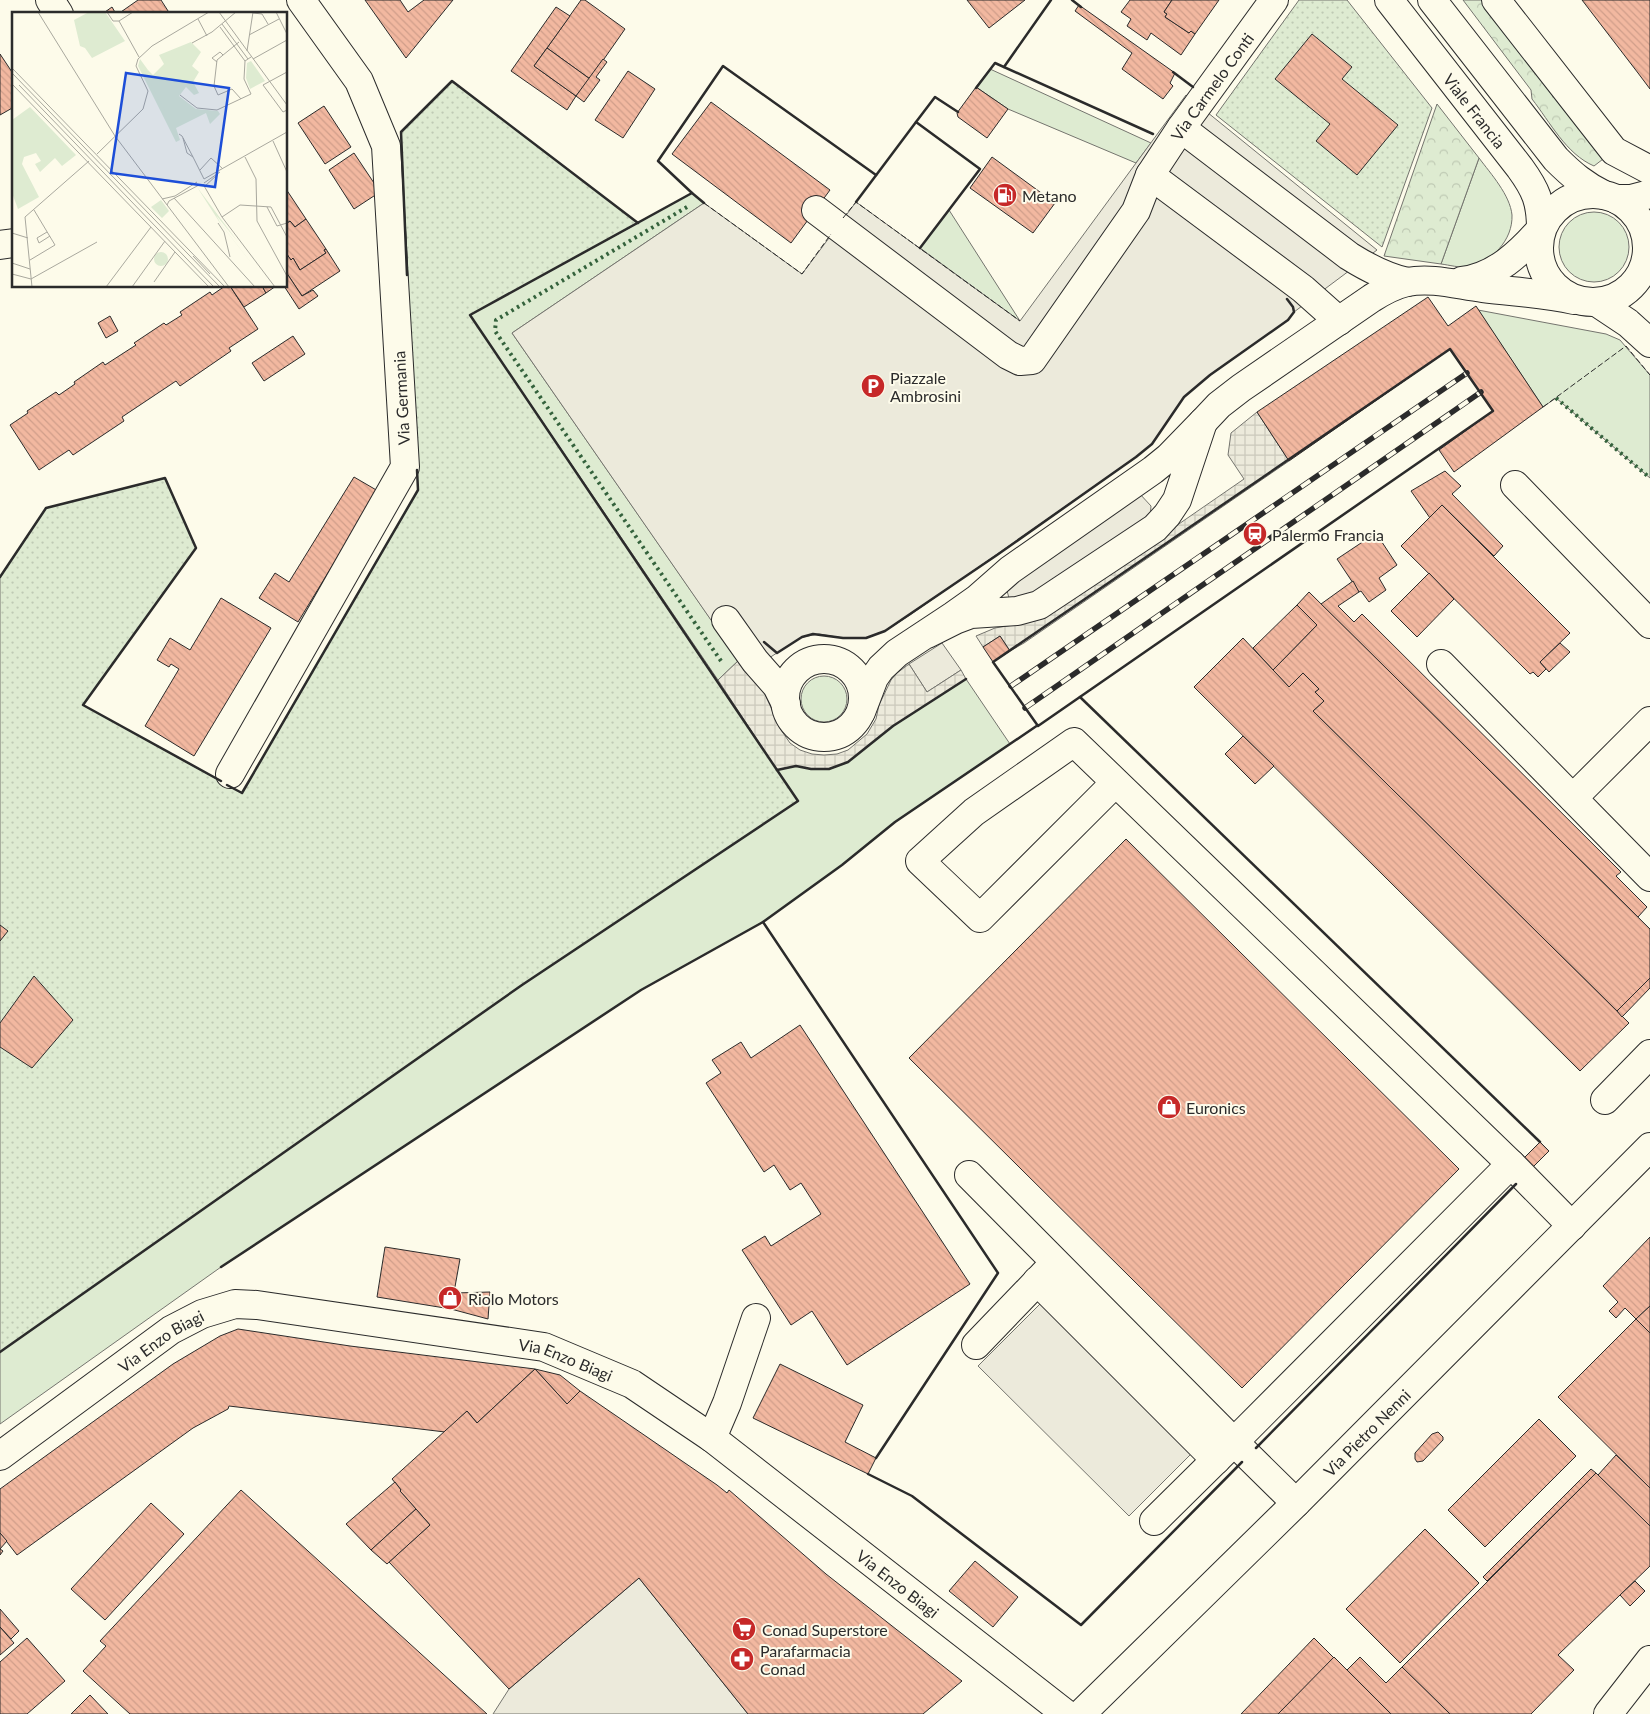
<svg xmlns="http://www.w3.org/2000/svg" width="1650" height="1714" viewBox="0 0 1650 1714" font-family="Lato,sans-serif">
<defs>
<pattern id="forest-crowns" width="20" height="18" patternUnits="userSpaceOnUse" patternTransform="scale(1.25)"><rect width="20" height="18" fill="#deebd1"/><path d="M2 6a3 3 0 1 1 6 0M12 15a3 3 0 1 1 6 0" fill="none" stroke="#bfcab4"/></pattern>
<pattern id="garden-dots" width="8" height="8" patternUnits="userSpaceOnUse" patternTransform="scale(1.25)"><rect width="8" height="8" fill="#deebd1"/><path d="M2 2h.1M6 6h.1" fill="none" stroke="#bfcab4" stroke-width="1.8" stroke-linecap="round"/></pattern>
<pattern id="plaza-grid" width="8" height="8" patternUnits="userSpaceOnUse" patternTransform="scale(1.25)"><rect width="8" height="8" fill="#eceadb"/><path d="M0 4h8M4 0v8" fill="none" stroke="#cbc9bc"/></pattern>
<pattern id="building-back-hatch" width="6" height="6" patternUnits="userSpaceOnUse" patternTransform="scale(1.25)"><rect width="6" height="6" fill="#f2b8a0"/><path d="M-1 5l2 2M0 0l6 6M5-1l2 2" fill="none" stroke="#d09e8a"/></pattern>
</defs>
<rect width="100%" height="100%" fill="#fdfbea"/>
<g fill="#deebd1" stroke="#74746e">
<path d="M990,69L1151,143L1136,163L1008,109L976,87Z"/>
<path d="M1479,158C1491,174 1510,195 1512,215C1513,240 1492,262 1468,267C1460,268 1449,265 1441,264Z"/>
<path d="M692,193L704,203L512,333L739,660L718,680L470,315Z"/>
<path d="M949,210L1020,321L920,248Z"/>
<circle cx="1594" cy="247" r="35"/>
<path d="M1478,310L1606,334L1620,340L1650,375V478L1556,398L1543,407Z"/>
<circle cx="824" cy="699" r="23"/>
<path d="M966,679L1010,744L895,822L842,865L763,922L641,990L221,1267L0,1424V1352L319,1126L522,985L798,801L777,770L796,766L811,769L848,762L893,726Z"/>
</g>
<g fill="url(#forest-crowns)" stroke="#74746e">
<path d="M1463,0H1482L1490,4L1607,156L1594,166C1566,154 1550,122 1532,99L1531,90Z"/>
<path d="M1437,104L1479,158L1441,264L1384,256Z"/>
</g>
<g fill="url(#garden-dots)" stroke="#74746e">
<path d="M1299,0H1347L1432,108L1382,247L1216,115Z"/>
<path d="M452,81L638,223L470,315L798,801L522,985L0,1352V577L46,508L165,478L196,548L83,705L242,793L418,490L401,132Z"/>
</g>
<g fill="#eceadb" stroke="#74746e">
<path d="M1186,95L1377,250L1294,312L1288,320L1210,375L1184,397L1152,444L1136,457L910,615L885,631L866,638H843L819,634L802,637L747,672L512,333L704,203L802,274L856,202L1020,321Z"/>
<path d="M1139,493L1151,506L1150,518L1021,601L1009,598L1006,587Z"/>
<path d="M942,643L961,670L927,692L909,664Z"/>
<path d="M1042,1302L1193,1452L1129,1516L978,1366Z"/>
<path d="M639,1578L748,1714H493L509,1689Z"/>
</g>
<g fill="url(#plaza-grid)" stroke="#74746e">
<path d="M1257,412L1289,461L1024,643L1010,651L1000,636L983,647L976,636L995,628L1013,625L1160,537L1244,479L1228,455L1231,433Z"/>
<path d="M739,660L763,690L781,730L790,743L800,750L812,754L824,755L837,754L848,750L867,734L876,719L879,705L891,680L897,673L909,664L927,692L961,670L966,679L893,726L848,762L829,769H811L796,766L777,770L718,680Z"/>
</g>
<g fill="url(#building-back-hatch)" stroke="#2b2b2b">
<path d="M138,0H161L170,14H118Z"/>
<path d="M365,0H400L408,12L424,0H453L406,58Z"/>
<path d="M581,0H585L625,29L590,79L547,48Z"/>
<path d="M967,0H1025L989,28Z"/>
<path d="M1130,0H1172L1164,12L1167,14L1165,17L1189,33L1191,31L1195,34L1181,55L1151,33L1147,40L1127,26L1131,19L1121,12Z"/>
<path d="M1172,0H1219L1195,34L1191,31L1189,33L1165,17L1167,14L1164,12Z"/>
<path d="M1582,0H1650V89L1638,73Z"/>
<path d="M1079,5L1175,73L1170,83L1173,86L1163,99L1122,69L1132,53L1075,11Z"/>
<path d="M112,7L116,14H107L105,12Z"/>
<path d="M556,7L570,16L534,66L576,96L567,110L511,71Z"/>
<path d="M1312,34L1352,67L1342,79L1398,125L1357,175L1316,141L1330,124L1275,79Z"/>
<path d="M547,48L590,79L576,96L534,66Z"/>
<path d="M0,54L14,75V107L0,115Z"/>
<path d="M603,59L607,62L596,77L600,80L584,102L576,96Z"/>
<path d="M628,71L655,89L623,138L595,120Z"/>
<path d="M976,87L1008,109L987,138L958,117L957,113Z"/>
<path d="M711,102L830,190L791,243L672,154Z"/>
<path d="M324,106L351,147L325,164L298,123Z"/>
<path d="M354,153L380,192L354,209L329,170Z"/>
<path d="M992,157L1055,203L1033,233L970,188Z"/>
<path d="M286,189L306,219L295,227L290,221L286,224Z"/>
<path d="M306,219L326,249L324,250L326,253L300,270L293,258L291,260L286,253V224L290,221L295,227Z"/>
<path d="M326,249L340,271L302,296L286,272V253L291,260L293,258L300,270L326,253L324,250Z"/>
<path d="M286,272L302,296L313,290L318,296L299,309L284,286H286Z"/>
<path d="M225,286H230L258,329L229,348L231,351L180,386L176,381L122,417L124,421L73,455L69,450L39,470L10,425L28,413L27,411L56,392L59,395L75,384L74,382L103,362L105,365L136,345L134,343L164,323L166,325L182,315L180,312L210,292L212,295Z"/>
<path d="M230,286H262L266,293L244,307Z"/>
<path d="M262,286H276L266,293Z"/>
<path d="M1428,297L1448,326L1476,306L1543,407L1454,472L1439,450L1493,411L1450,349L1289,461L1257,412Z"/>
<path d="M110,316L118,331L106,338L98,323Z"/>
<path d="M293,336L305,354L264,381L252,363Z"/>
<path d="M1445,471L1461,486L1452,494L1503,546L1494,556L1442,505L1430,518L1411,491Z"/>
<path d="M354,477L378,491L298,622L259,598L275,573L289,582Z"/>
<path d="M1442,505L1570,633L1540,662L1546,669L1538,677L1533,672L1530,674L1401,546Z"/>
<path d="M1376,533L1397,565L1379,578L1386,590L1369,602L1361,591L1359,592L1337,559Z"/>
<path d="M1429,573L1454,599L1417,637L1391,611Z"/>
<path d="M1353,581L1359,592L1338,606L1354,622L1362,614L1621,872L1616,876L1647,907L1638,917L1321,604Z"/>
<path d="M1309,592L1650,929V978L1617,1011L1313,711L1324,701L1315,692L1319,689L1303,673L1289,687L1273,670L1317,625L1297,605Z"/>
<path d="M221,598L271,628L194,756L145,726L179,669L171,664L169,667L157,660L170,638L190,650Z"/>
<path d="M1297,605L1317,625L1273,670L1253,648Z"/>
<path d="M1000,636L1010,651L993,662L983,647Z"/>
<path d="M1243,638L1289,687L1303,673L1319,689L1315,692L1324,701L1313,711L1629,1023L1580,1071L1194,687Z"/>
<path d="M1560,643L1570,652L1549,672L1540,662Z"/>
<path d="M1243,736L1274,766L1255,784L1225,754Z"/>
<path d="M1126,839L1459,1169L1242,1388L909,1058Z"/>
<path d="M0,925L8,931L0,941Z"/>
<path d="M34,976L73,1020L32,1068L0,1047V1023Z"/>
<path d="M1650,978V988L1622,1017L1617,1011Z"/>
<path d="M800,1025L970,1284L847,1365L812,1311L791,1325L742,1250L765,1236L771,1246L821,1214L801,1183L790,1190L774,1165L764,1172L706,1083L721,1073L712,1060L741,1042L751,1058Z"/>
<path d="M1540,1142L1549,1151L1531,1169L1522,1160Z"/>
<path d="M1650,1237V1306L1636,1319L1625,1308L1616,1318L1609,1311L1618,1302L1603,1286Z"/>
<path d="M385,1247L460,1259L451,1309L377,1297Z"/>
<path d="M490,1292L488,1319L451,1309L455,1293Z"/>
<path d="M1650,1306V1333L1636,1319Z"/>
<path d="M1636,1319L1650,1333V1488L1558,1397Z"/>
<path d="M238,1329L350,1346L535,1369L477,1423L467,1411L445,1432L229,1406L228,1409L193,1428L17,1555L0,1533V1489L173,1364L220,1336Z"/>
<path d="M780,1364L863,1405L845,1442L876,1458L868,1474L753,1418Z"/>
<path d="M535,1369L560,1375L580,1391L567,1404Z"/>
<path d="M535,1369L567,1404L580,1391L717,1485L727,1493L729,1490L826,1574L962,1681L923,1714H748L639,1578L509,1689L389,1562L430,1525L400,1491L401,1490L392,1479L467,1411L477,1423Z"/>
<path d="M1539,1419L1576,1456L1485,1547L1448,1510Z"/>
<path d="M1438,1432L1443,1437V1440L1423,1461L1417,1462L1415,1459V1453L1432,1434Z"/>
<path d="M1616,1455L1650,1488V1526L1598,1475Z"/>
<path d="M1591,1469L1596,1473L1487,1581L1483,1577Z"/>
<path d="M1596,1473L1650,1526V1566L1558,1655L1574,1670L1531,1714H1450L1402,1667Z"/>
<path d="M395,1482L401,1490L400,1491L416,1509L371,1550L346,1524Z"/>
<path d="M241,1490L487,1714H130L83,1671L106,1646L100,1641Z"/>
<path d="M151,1503L184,1534L105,1620L71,1589Z"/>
<path d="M416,1509L430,1525L387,1564L371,1550Z"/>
<path d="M1425,1529L1479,1583L1400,1663L1346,1609Z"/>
<path d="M0,1533L7,1541L0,1549L3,1551L0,1555Z"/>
<path d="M975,1561L1018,1597L993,1627L949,1591Z"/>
<path d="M1635,1581L1645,1591L1630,1606L1620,1595Z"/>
<path d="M0,1609L19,1631L11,1639L0,1627Z"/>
<path d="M0,1627L14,1643L0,1655Z"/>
<path d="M27,1638L65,1681L27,1714H0V1662Z"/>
<path d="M1314,1638L1334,1658L1278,1714H1241Z"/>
<path d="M1334,1657L1391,1714H1278Z"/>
<path d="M1360,1657L1386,1683L1402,1667L1450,1714H1391L1347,1670Z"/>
<path d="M90,1695L108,1714H71Z"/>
</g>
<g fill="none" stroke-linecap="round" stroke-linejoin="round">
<g stroke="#2b2b2b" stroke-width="30">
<g id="minor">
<path d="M50,0L59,14"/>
<path id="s1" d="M1389,0L1520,168C1536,190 1541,202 1541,229C1520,253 1495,277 1462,281"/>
<path d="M1432,0L1556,159C1572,175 1584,185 1604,195"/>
<path d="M1496,0L1614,151L1650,170"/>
<path d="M1181,128L1349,256C1368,268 1385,277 1407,282"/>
<path id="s2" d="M1150,175L1181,128L1274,0"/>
<circle cx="1593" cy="248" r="54"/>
<path d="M1616,199H1631L1650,194"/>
<path d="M816,210L1008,355L1020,361L1032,360L1136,211L1150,175L1303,289L1339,321"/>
<path d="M0,245L14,243"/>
<path d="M1598,303L1628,323L1650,343"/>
<path d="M1203,422L1219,405L1241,388L1372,298C1383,291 1394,285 1407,282C1432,277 1458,285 1483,288C1514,292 1544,293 1574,300"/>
<path d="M1515,485L1650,624"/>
<path d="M726,620L755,661L777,686L786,704"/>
<circle cx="824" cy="698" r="39"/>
<path d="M1441,664L1650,877"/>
<path d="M861,712L874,678L881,668L897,653L953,616L977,599L1010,570L1153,470L1169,457L1203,422L1177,500L1167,515L1155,528L1039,605L1017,611L971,614L955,620L927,634"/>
<path d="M230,774L405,467L386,146L359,81L301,0"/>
<path d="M1115,783L980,918L920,861L974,812L1074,742L1511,1164L1572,1226"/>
<path d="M1573,798L1650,721"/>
<path d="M1605,1100L1650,1054"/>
<path d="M969,1175L1234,1442L1154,1521"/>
<path d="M1037,1281L1216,1460"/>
<path d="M976,1345L1049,1269"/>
<path d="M712,1438L727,1403L756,1318"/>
<path id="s3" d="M0,1456L171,1330L202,1314L235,1304L257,1305L544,1347L632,1384L712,1438L1066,1714"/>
<path d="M1296,1503L1234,1442L1511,1164"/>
<path id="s4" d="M1081,1714L1296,1503L1650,1147"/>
<path d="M1608,1714L1650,1660"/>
</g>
</g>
<use href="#minor" stroke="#fdfbea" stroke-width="28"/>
<g stroke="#2b2b2b" stroke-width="5.5">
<g id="rail">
<path d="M1011,686L1467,373"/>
<path d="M1025,708L1481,392"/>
</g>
</g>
<use href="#rail" stroke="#fdfbea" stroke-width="4" stroke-dasharray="11" stroke-linecap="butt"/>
<g stroke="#34623c" stroke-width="4" stroke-dasharray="2.5 4" stroke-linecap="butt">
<path d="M687,207L496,320L495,331L721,661"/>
<path d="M1556,398L1650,478"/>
</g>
<g stroke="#2b2b2b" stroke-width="1" stroke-dasharray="6 2.5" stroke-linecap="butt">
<path d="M704,203L802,274L831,234"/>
<path d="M843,218L856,202L1020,321"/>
<path d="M1543,407L1626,346L1650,375"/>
</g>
<g stroke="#2b2b2b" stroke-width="2.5">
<path d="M1072,0L1081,7"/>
<path d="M1004,67L1051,0"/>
<path d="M1173,72L1193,87"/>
<path d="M976,88L995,63L1153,134"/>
<path d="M916,122L935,97L958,112"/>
<path d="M692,193L658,161L723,66L876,175"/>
<path d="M856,202L916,122L980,169L920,248"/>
<path d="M704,203L692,193L470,315L777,770L796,766L811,769H829L848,762L893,726L966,679"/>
<path d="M407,275L401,132L452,81L638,223"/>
<path d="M1450,349L1493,411L1038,726L993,662Z"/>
<path d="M0,577L46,508L165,478L196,548L83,705L221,781"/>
<path d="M764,642L777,653L802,637L813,634L843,638H866L885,631L997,555L1136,457L1152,444L1184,397L1210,375L1288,320L1294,312L1293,307L1287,299"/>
<path d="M1080,697L1540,1142"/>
<path d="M227,785L242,793L418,490L417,470"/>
<path d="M763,922L998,1273L876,1458"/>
<path d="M221,1267L641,990L763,922L842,865L895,822L1038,725"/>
<path d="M0,1352L522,985L798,801L777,770"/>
<path d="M1256,1448L1516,1184"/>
<path d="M868,1474L912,1496L1081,1625L1242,1462"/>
</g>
</g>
<defs>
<g id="fuel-disc" transform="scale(1.25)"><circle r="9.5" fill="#c62828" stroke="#fdfbea"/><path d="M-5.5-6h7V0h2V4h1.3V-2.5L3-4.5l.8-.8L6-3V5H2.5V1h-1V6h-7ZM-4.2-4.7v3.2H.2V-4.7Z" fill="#fff"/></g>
<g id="parking-disc" transform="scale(1.25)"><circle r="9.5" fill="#c62828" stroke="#fdfbea"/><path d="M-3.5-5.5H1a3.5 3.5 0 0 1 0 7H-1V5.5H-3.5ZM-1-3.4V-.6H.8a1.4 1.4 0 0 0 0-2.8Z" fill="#fff"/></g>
<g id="station-disc" transform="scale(1.25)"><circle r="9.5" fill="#c62828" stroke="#fdfbea"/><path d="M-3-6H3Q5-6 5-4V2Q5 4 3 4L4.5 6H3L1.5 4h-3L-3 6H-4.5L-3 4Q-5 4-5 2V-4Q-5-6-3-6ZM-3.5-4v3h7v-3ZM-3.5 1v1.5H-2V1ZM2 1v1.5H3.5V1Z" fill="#fff"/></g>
<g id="shop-disc" transform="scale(1.25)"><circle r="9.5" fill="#c62828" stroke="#fdfbea"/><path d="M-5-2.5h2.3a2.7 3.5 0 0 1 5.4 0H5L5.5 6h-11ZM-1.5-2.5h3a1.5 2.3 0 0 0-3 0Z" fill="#fff"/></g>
<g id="supermarket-disc" transform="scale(1.25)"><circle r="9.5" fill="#c62828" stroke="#fdfbea"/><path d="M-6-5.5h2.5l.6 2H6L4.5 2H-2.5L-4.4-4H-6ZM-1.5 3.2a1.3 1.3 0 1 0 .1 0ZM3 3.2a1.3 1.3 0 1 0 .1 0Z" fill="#fff"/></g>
<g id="pharmacy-disc" transform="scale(1.25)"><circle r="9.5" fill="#c62828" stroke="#fdfbea"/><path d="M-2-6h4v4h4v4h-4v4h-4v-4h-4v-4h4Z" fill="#fff"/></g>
</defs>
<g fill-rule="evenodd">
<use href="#fuel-disc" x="1005" y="195"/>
<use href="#parking-disc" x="873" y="386"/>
<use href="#station-disc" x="1255" y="534"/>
<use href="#shop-disc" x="1169" y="1107"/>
<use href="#shop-disc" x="450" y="1298"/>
<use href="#supermarket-disc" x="744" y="1629"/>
<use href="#pharmacy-disc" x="742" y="1659"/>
</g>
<g text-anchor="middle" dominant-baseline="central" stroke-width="4" stroke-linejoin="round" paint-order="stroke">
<g font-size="16" fill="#2b2b2b" stroke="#fdfbea">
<text stroke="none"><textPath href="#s2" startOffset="108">Via Carmelo Conti</textPath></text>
<text stroke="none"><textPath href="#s1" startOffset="140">Viale Francia</textPath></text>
<text transform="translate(401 398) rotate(-93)">Via Germania</text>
<text stroke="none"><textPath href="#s3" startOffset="198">Via Enzo Biagi</textPath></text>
<text stroke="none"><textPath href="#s3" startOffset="618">Via Enzo Biagi</textPath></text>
<text stroke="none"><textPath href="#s4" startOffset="401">Via Pietro Nenni</textPath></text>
<text stroke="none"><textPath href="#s3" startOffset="1022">Via Enzo Biagi</textPath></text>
</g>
<g font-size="16" fill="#2b2b2b" stroke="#fdfbea" text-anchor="start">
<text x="1022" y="195">Metano</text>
<text x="890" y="377">Piazzale<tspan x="890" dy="18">Ambrosini</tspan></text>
<text x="1272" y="534">Palermo Francia</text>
<text x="1186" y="1107">Euronics</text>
<text x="468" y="1298">Riolo Motors</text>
<text x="762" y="1629">Conad Superstore</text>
<text x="760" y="1650">Parafarmacia<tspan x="760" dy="18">Conad</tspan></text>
</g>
</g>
<g transform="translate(12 12)">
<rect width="275" height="275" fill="#fdfbea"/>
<path d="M128,47L136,58L134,61L164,116L168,128L164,130L126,54ZM185,175L226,230L204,203L209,212L258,275L208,211ZM149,188L157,199L150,206L139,195ZM142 247a7 7 0 1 1 14 0a7 7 0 1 1-14 0Z" fill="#deebd1"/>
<path d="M77,0H93L113,29L80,46L73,36L68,34L62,8ZM179,30L189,40L180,54L187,60L181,70L187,81L182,83L174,75L167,84L184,97L206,99L208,102L198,112L194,101L162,117L133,60L136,58L141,63L152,52L147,43ZM239,49L253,69L238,77L234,66L235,51ZM18,95L64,143L50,154L43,146L28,160L23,152L29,149L24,141L12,145L10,152L27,185L6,197L0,181V108Z" fill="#deebd1"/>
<path fill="none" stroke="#a9a89e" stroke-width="1" d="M26,0L103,124L217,275M95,0L101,9H107M207,0L275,93M264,0L275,22M241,1L250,2L256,12M186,7L195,24M107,9L127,45M107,9L121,0M210,12L236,47M208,15L233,49M237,23L267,7M227,30L205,48L202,74L206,83L220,77L229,87M180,31L200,20L224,0M235,39L241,0M241,47L275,28M205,50L200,46L208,40L211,43M0,56L213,275M275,60L251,73L271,100L275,98M0,61L176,242M0,72L197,275M7,73L173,245M168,83L185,96L205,98L239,82L232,67L233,49L239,45M167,122L170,124L181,145L175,141L171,126M261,129L275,160M85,142L131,97L136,79L124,54L126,47L140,34L197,0M181,145L192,167L275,120M233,145L244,167L245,209L275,264M188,158L199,146L211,157M192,171L208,160M191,172L210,205L263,275M192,175L206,162M162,186L243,275M150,187L163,184L185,170M155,193L157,189L187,173M255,195L265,214L275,211M210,205L228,193L259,195L275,225M206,211L212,220L218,245M35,220L25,226L27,231L38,224M0,221L16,226M176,242L208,275M181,244L198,262M173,245L202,275M18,248L43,233L22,198M0,251L18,257M0,262L19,267L85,230M142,270L163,240M20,275L13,205L77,149M94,275L139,215M120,275L153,229"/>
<path fill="#1d4ed8" fill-opacity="0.15" stroke="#1d4ed8" stroke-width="2.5" d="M114,61L217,76L203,175L99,161Z"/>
<rect width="275" height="275" fill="none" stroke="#2b2b2b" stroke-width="2.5"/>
</g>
</svg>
